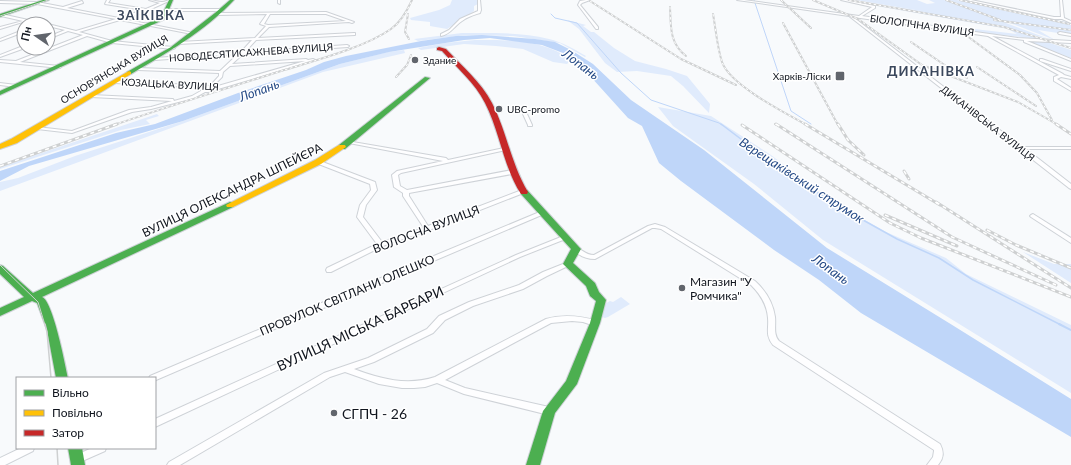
<svg xmlns="http://www.w3.org/2000/svg" width="1071" height="465" viewBox="0 0 1071 465" font-family="Lato,sans-serif">
<rect width="100%" height="100%" fill="#f8fafc"/>
<g fill="#e0ebfc">
<path d="M452,0H477L478,4L474,6V11L447,29L430,26V22L411,20L410,18L439,10L450,5Z"/>
<path d="M842,0L919,13L868,3L927,12L856,0H917L927,4L935,3L929,0H944L1049,39L985,23L1047,40L966,31V28L1017,34L1008,29Z"/>
<path d="M949,0H957L1071,25V35L1038,30L1055,40Z"/>
<path d="M961,0L1071,23V24Z"/>
<path d="M567,20L586,25L583,26L591,32H594L614,48L635,61L666,69L687,76L710,104L709,113L683,86L671,76L637,71L617,72L605,63L579,29Z"/>
<path d="M462,33C491,33 521,32 549,39C562,42 574,49 586,56L585,57L560,43L513,36L466,35L418,41L414,39Z"/>
<path d="M475,40C507,40 544,39 571,60L567,64L553,62L523,49L496,46L464,44L421,50L418,48L445,43Z"/>
<path d="M1026,41H1044L1071,50V58Z"/>
<path d="M404,50L405,53L323,72L0,191V182L18,178L75,156L183,121L340,64L388,52Z"/>
<path d="M658,107L711,116L771,155L831,201L886,232L946,258L966,274L1071,325V393L823,240L754,184L673,126Z"/>
<path d="M157,114L159,116L146,120L150,124L121,130L0,169V167Z"/>
<path d="M1023,252L1054,264H1071V283Z"/>
<path d="M621,297L630,304L608,317L605,318L599,316L601,306L610,301L613,302Z"/>
</g>
<path fill="#bfd6f9" d="M482,35L535,39L555,42L571,50L593,64L631,100L704,150L827,248L949,323L1071,399V437L861,313L819,280L774,250L681,181L659,163L642,126L628,118L581,66L563,53L542,45L490,38L464,40L389,52L340,64L183,121L29,166L0,181V171L116,133L155,124L238,93L306,70L324,62L346,56L421,41L456,36Z"/>
<g fill="none" stroke-linecap="round" stroke-linejoin="round">
<g stroke="#bfd6f9" stroke-width="1">
<path d="M754,0L791,111L811,124"/>
<path d="M551,14L555,18L577,23L621,73L651,100L719,123L722,125"/>
</g>
<path stroke="#bfd6f9" stroke-width="1.5" d="M721,124L778,167L838,206L897,239L939,258L973,280L1061,325"/>
<path stroke="#bfd6f9" stroke-width="2" d="M1059,324L1071,330"/>
<g stroke="#ced2d7" stroke-width="2">
<g id="street">
<path d="M107,0H110L108,3L146,9L160,3L149,0C153,0 158,2 162,2C165,2 168,0 171,0L140,14L123,19L194,33L192,34L120,20L79,32L112,41L173,47L175,48L173,49L112,43L87,36L20,62L59,66L61,67L60,68L0,62V60L16,61L83,35L68,31L48,39V37L65,30L48,26V24L76,31L116,19L37,4L0,3V1L37,2L63,7L82,1L83,3L67,8L119,18L143,10L105,4Z"/>
<path d="M278,0H280V4L278,3Z"/>
<path d="M478,0H480L481,10L480,13C474,15 467,17 462,21C454,26 451,34 441,36V34L449,30L460,19L478,11Z"/>
<path d="M586,0H590L582,3L580,5L598,27V29H596L578,5L580,1Z"/>
<path d="M737,0H744L859,16L872,7L841,0H846L875,6V8L862,16L1018,38L1071,41V43L1027,41L1071,59V61L1024,42V40L992,36L1063,74L1064,75L1071,77V79L1061,77L1057,79L1071,88V91L1054,81V77L1059,75L988,36L853,17L1022,147H1071V149H1026L1071,184V189L1069,188L849,16Z"/>
<path d="M966,0H971L1054,17H1061L1060,0H1062L1064,18L1071,21V23L1062,19H1054Z"/>
<path d="M167,9H222L223,10L222,11H166Z"/>
<path d="M326,12L354,22L352,23L349,22L269,27L258,38L354,33H355V35L256,40L245,52L347,45L349,46L348,47L243,54L232,64L306,59L308,60L313,59L315,60L208,92H205L194,98L151,109L132,112L72,133L37,129L35,128L37,127L72,131L129,110L151,107L172,101L91,97L90,96L92,95L172,99H173L174,101L192,96L206,88L115,83L114,82L116,81L210,86L219,76V73L138,70L136,69L138,68L220,71L238,54L155,60L153,59L155,58L241,52L252,40L179,44L177,43L179,42L255,38L266,26L260,24L267,14L217,15L216,13ZM270,14H326L346,21L268,25L264,24ZM305,61L211,88L222,77L223,72L230,66Z"/>
<path d="M1,14L42,23L44,24H38L26,21L0,29V27L23,21L1,16Z"/>
<path d="M23,30H24V32L0,41V39Z"/>
<path d="M1060,32L1071,34V36L1059,34L1058,33Z"/>
<path d="M23,46H24L25,48L0,57V55Z"/>
<path d="M1040,59H1042L1071,69V71L1040,61Z"/>
<path d="M0,83L16,85L18,86L16,87L0,85Z"/>
<path d="M523,113L527,114L532,125V126H528V125L523,114Z"/>
<path d="M347,141L446,158L448,160L504,148H506V150L401,173L398,175L400,186L407,190L512,170L515,172L512,174L409,193V196L428,226L522,190L524,189L527,191L526,192L429,230L383,246L331,272H327L326,270L327,268L377,244L357,217L360,205L371,190L370,184L316,163V161H320L375,182L377,190L366,205L363,217L382,242L424,228L403,196V193L394,187L392,175L397,171L443,161L349,143H347Z"/>
<path d="M542,211L544,212L545,213L544,214L356,294L156,380L155,381V378H149L150,376L352,290Z"/>
<path d="M1033,214L1071,238V243L1031,217L1030,216L1031,215Z"/>
<path d="M655,224L665,227L755,281C766,291 773,303 775,317C776,325 773,334 779,341L940,444C944,452 944,458 938,465H927L933,457L934,451V450L773,345C765,334 769,330 768,318C767,304 760,294 751,285L661,229L655,228H652L595,259C586,259 579,256 573,249L574,248C581,247 584,255 594,255L648,226Z"/>
<path d="M566,235L569,237L568,238L520,257L155,427V419L516,255Z"/>
<path d="M568,262L570,263L571,264L570,265L547,276L523,289L473,306L445,320L433,333L374,362L354,369C380,379 407,386 435,377L546,319C564,314 580,316 598,321L599,323L598,325L595,326L583,322L572,321L551,323L445,380L465,388L549,407L552,408L553,411L552,414L549,415L464,394L437,383L425,387L414,388H402L379,384L345,372L330,377L180,465H167L169,462L324,373L368,358L427,329L439,316L469,302L519,285L543,272Z"/>
<path d="M21,448H34L33,451L5,465H0V458Z"/>
<path d="M92,448H106L105,451L80,462L77,463L74,462L72,459L74,456Z"/>
</g>
</g>
<g stroke="#ced2d7" stroke-width="2">
<g id="fast">
<path d="M43,0H49L0,17V14Z"/>
<path d="M169,0H173L165,19L0,95V91L161,17Z"/>
<path d="M230,0H234C205,31 167,53 131,74H127V72L171,47L215,13Z"/>
<path d="M425,77L430,78L345,149H339V145Z"/>
<path d="M521,190H527L579,247L581,249L573,263L595,283L599,292L606,300L600,323L577,384L555,413L540,465H526L543,411L566,381L590,323L596,301L590,296L586,286L563,264L571,249L521,194L520,192Z"/>
<path d="M230,202L233,203L234,205L233,207L42,297C53,301 65,364 68,378H56L47,330L37,303L32,301L0,316V308L24,297L0,274V265L3,266L33,293Z"/>
<path d="M68,448H82L85,465H71Z"/>
</g>
</g>
<g stroke="#ced2d7" stroke-width="2">
<g id="slow">
<path d="M129,71L131,72V74L17,143L0,149V144L11,139Z"/>
<path d="M339,145H345L346,147L321,164L233,207H227L226,205L315,160Z"/>
</g>
</g>
<g stroke="#ced2d7" stroke-width="2">
<path id="jam" d="M439,47L446,49C462,66 481,82 492,103C507,132 511,164 528,192L527,194H521C503,166 500,132 485,103C475,83 457,68 442,51L437,50V48Z"/>
</g>
<use href="#street" fill="#fefeff" fill-rule="evenodd"/>
<use href="#fast" fill="#4caf50" fill-rule="evenodd"/>
<use href="#slow" fill="#ffc107" fill-rule="evenodd"/>
<use href="#jam" fill="#c62828" fill-rule="evenodd"/>
<g stroke="#ced0d1" stroke-width="1">
<path d="M0,16L48,0"/>
<path d="M0,265L38,302L45,325"/>
</g>
<g stroke="#ced0d1" stroke-width="1.5">
<path d="M45,324L47,332L51,378"/>
<path d="M57,448L58,465"/>
</g>
<g stroke="#ced0d1" stroke-width="2">
<g id="rail-far1">
<path d="M781,0L811,28"/>
<path d="M813,0L858,19L922,65L1018,102L1058,125"/>
<path d="M849,0L1004,27L1071,48"/>
<path d="M946,0L1000,20"/>
<path d="M960,0L1069,24"/>
<path d="M590,1L681,59L736,85"/>
<path d="M670,7C671,26 669,43 686,56"/>
<path d="M408,14L405,32L409,39"/>
<path d="M713,14C716,30 717,47 722,62C730,85 785,113 807,125"/>
<path d="M994,20L1071,30"/>
<path d="M783,23L838,125"/>
<path d="M963,33L1020,75L1037,93L1052,120"/>
<path d="M911,42L949,68L967,78"/>
<path d="M977,67L1036,106"/>
<path d="M396,77L407,65L411,55"/>
<path d="M775,124L777,125"/>
<path d="M114,125C169,106 225,89 281,71C313,61 364,48 391,29C401,22 407,11 412,0"/>
</g>
</g>
<g stroke="#ced0d1" stroke-width="3">
<g id="rail">
<path d="M776,124L952,237L1056,285"/>
<path d="M805,124L940,205"/>
<path d="M838,124L848,140L864,155"/>
<path d="M1056,124L1071,134"/>
<path d="M742,125L890,223L921,238L1071,297"/>
<path d="M0,166L117,124"/>
<path d="M904,171L909,179"/>
<path d="M936,202L1071,288"/>
<path d="M885,215L957,246"/>
<path d="M987,230L1016,245L1071,268"/>
</g>
</g>
<use href="#rail-far1" stroke="#fff" stroke-width="1" stroke-dasharray="2.5" stroke-linecap="butt"/>
<use href="#rail" stroke="#fff" stroke-width="1.5" stroke-dasharray="4" stroke-linecap="butt"/>
</g>
<g fill="#61656c" stroke="#fff" stroke-width="1.5">
<circle cx="415" cy="60" r="4"/>
<rect x="835" y="71" width="10" height="10" rx="2"/>
<circle cx="499" cy="109" r="4"/>
<circle cx="682" cy="288" r="4"/>
<circle cx="334" cy="413" r="4"/>
</g>
<g text-anchor="middle" dominant-baseline="central" stroke-width="3" stroke-linejoin="round" paint-order="stroke">
<g font-size="10" fill="#10151e" stroke="#fff">
<text transform="translate(922 25) rotate(8)">БІОЛОГІЧНА ВУЛИЦЯ</text>
<text transform="translate(251 52) rotate(-4)">НОВОДЕСЯТИСАЖНЕВА ВУЛИЦЯ</text>
<text transform="translate(114 69) rotate(-31)">ОСНОВ’ЯНСЬКА ВУЛИЦЯ</text>
<text transform="translate(170 84) rotate(3)">КОЗАЦЬКА ВУЛИЦЯ</text>
<text transform="translate(988 123) rotate(38)">ДИКАНІВСЬКА ВУЛИЦЯ</text>
</g>
<g font-size="10" fill="#10151e" stroke="#fff" text-anchor="start">
<text x="423" y="60">Здание</text>
<text x="831" y="76" text-anchor="end">Харків-Ліски</text>
<text x="507" y="109">UBC-promo</text>
</g>
<g font-size="12" fill="#10151e" stroke="#fff">
<text transform="translate(232 190) rotate(-26)">ВУЛИЦЯ ОЛЕКСАНДРА ШПЕЙЄРА</text>
<text transform="translate(426 229) rotate(-21)">ВОЛОСНА ВУЛИЦЯ</text>
<text transform="translate(347 295) rotate(-23)">ПРОВУЛОК СВІТЛАНИ ОЛЕШКО</text>
</g>
<g font-size="12" fill="#10151e" stroke="#fff" text-anchor="start">
<text x="690" y="281">Магазин "У<tspan x="690" dy="14">Ромчика"</tspan></text>
</g>
<g font-size="13" font-weight="bold" letter-spacing="1" fill="#3b485d" stroke="#fff">
<text x="151" y="15">ЗАЇКІВКА</text>
<text x="931" y="71">ДИКАНІВКА</text>
</g>
<g font-size="13" font-style="italic" fill="#264b87" stroke="#fff">
<text transform="translate(581 64) rotate(37)">Лопань</text>
<text transform="translate(259 90) rotate(-20)">Лопань</text>
<text transform="translate(802 180) rotate(33)">Верещаківський струмок</text>
<text transform="translate(831 269) rotate(36)">Лопань</text>
</g>
<g font-size="14" fill="#10151e" stroke="#fff">
<text transform="translate(360 328) rotate(-25)">ВУЛИЦЯ МІСЬКА БАРБАРИ</text>
</g>
<g font-size="14" fill="#10151e" stroke="#fff" text-anchor="start">
<text x="342" y="413">СГПЧ - 26</text>
</g>
</g>
<rect x="16" y="377" width="140" height="72" fill="#ffffff" stroke="#9fa1a5"/>
<rect x="24" y="390" width="20" height="6" fill="#4caf50" stroke="#9fa1a5"/>
<text x="52" y="397" font-size="12" fill="#10151e">Вільно</text>
<rect x="24" y="410" width="20" height="6" fill="#ffc107" stroke="#9fa1a5"/>
<text x="52" y="417" font-size="12" fill="#10151e">Повільно</text>
<rect x="24" y="430" width="20" height="6" fill="#c62828" stroke="#9fa1a5"/>
<text x="52" y="437" font-size="12" fill="#10151e">Затор</text>
<g transform="translate(36 36) rotate(283)"><circle r="19" fill="#ffffff" stroke="#9fa1a5"/>
<path d="M0-3L7 15L0 10L-7 15Z" fill="#61656c"/>
<text y="-6" font-size="11" font-weight="bold" text-anchor="middle" fill="#10151e">Пн</text>
</g>
</svg>
